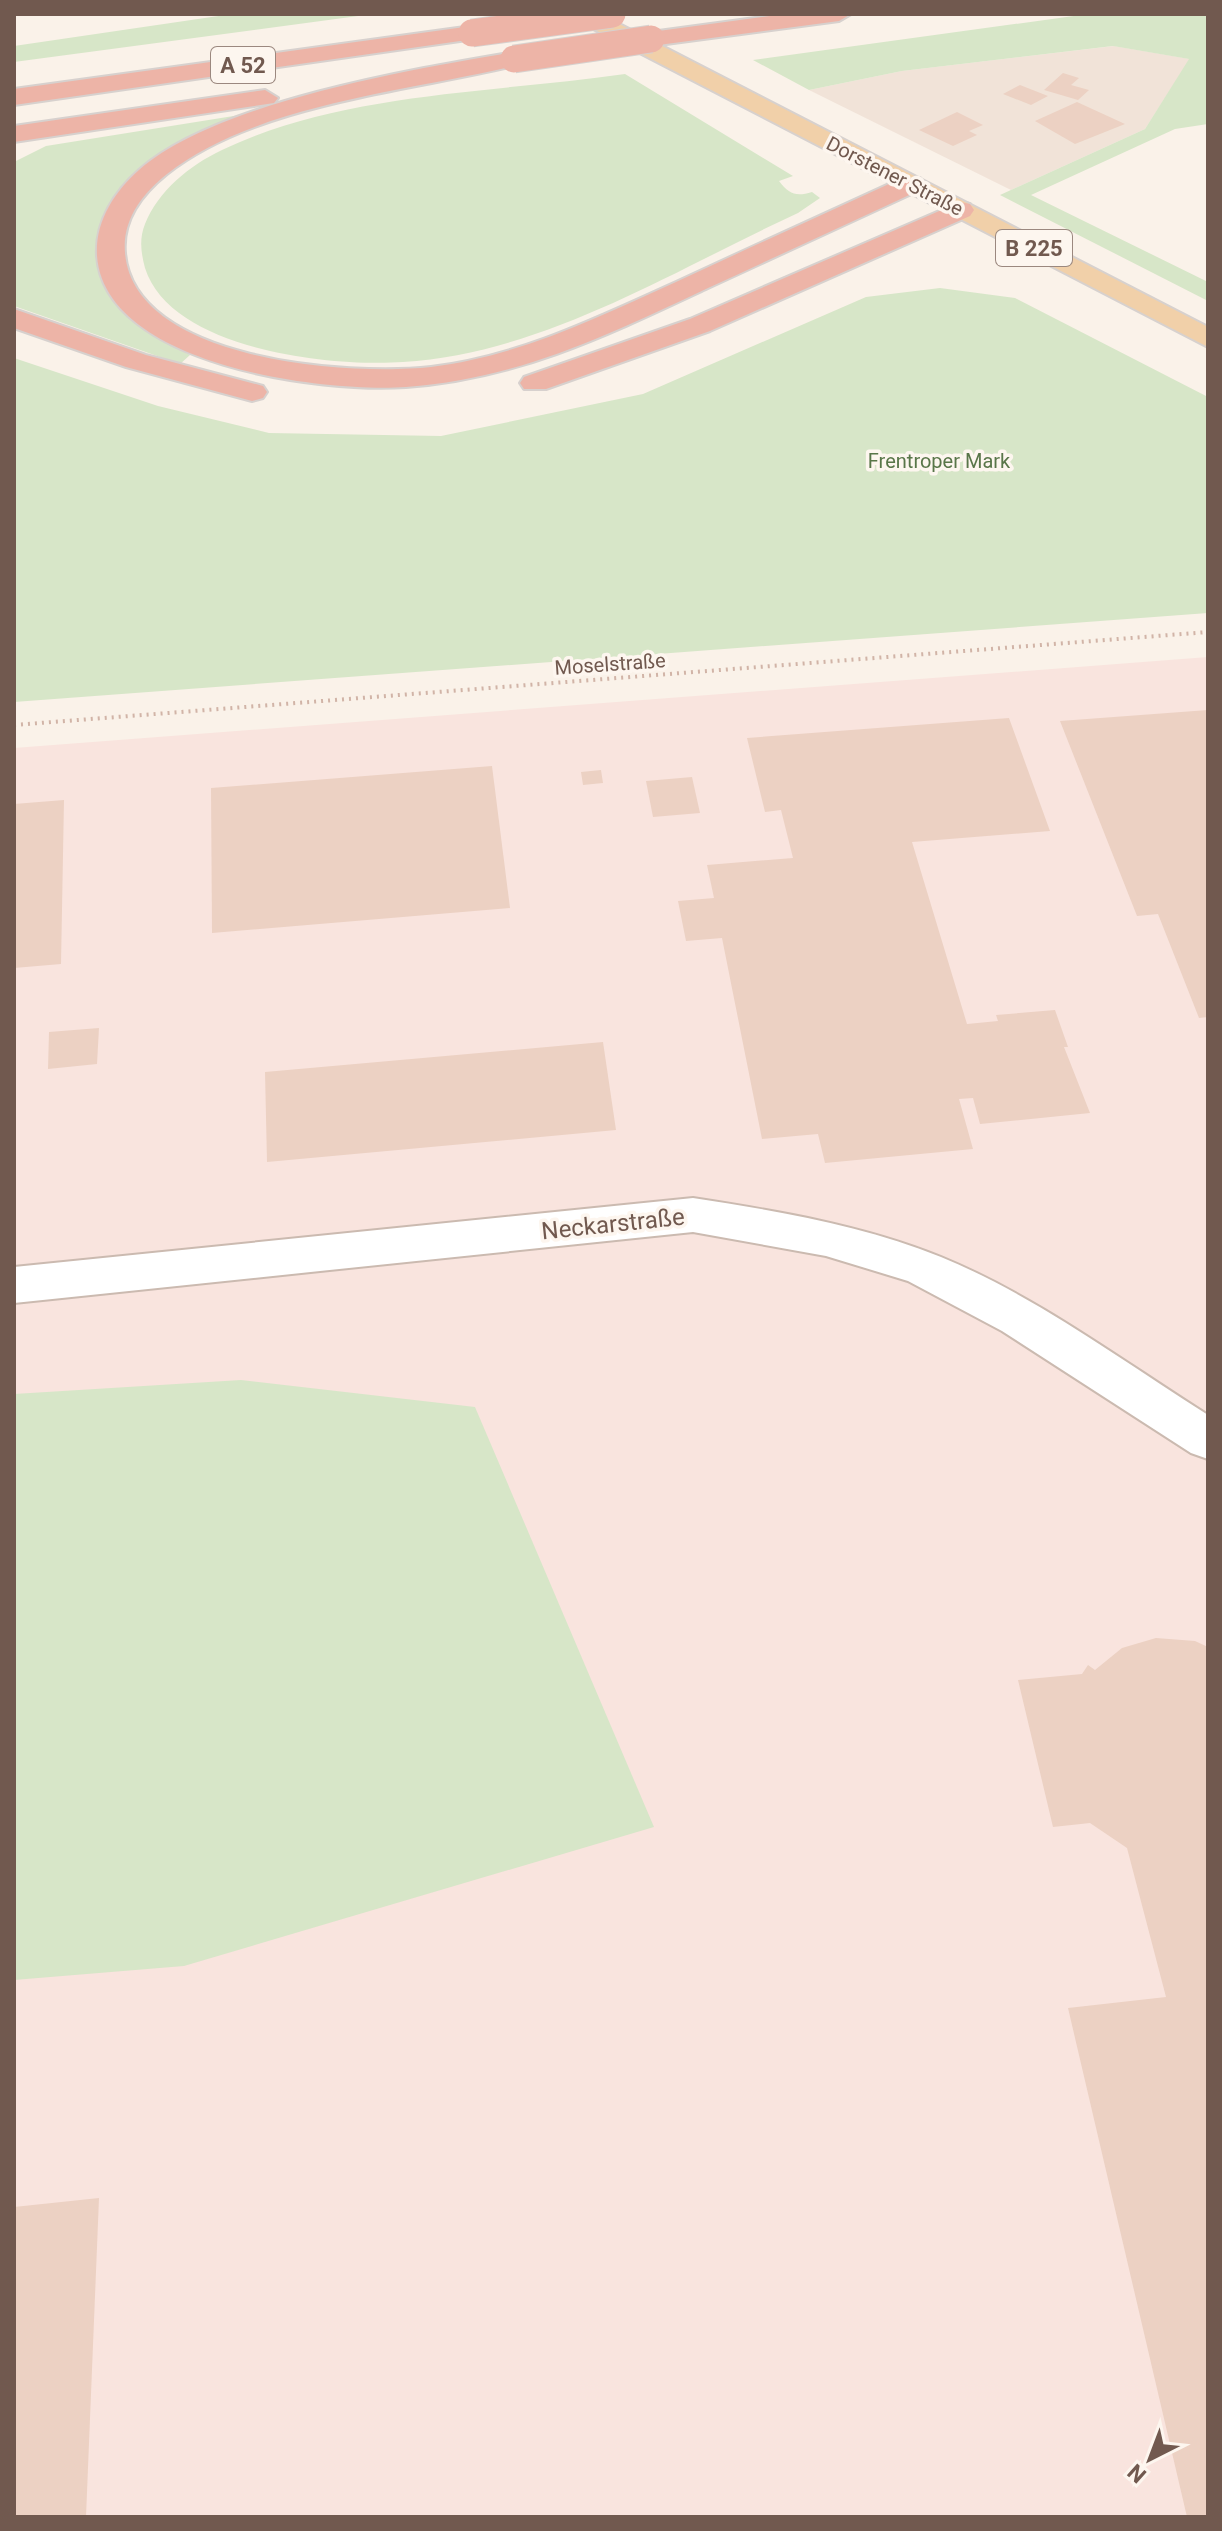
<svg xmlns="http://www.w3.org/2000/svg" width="1222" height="2531" viewBox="0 0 1222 2531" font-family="Roboto,sans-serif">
<rect width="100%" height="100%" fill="#faf2e9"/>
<path fill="#f1e3d8" d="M1114,46L1190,59L1145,129L1011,190L809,90L902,71Z"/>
<path fill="#f9e4de" d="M1208,657V2517H14V748Z"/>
<g fill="#d7e6c8">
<path d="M232,14H373L14,62V46Z"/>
<path d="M1088,14H1208V124L1175,129L1031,195L1208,282V301L1000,195L1145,129L1189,59L1113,46L902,71L809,90L753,60Z"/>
<path d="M625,74L793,176L779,181C789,194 796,197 812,192L820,198L798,213C672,271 545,353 403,362C331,367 171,350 145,268C141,253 139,239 145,224C158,191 190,165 222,150C342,92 495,93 625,74Z"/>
<path d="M246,114C212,133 162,154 133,177C95,207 83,263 115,302C135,326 164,341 190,355L180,364L14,306V162L46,146Z"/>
<path d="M940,288L1015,298L1208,397V613L14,702V358L158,406L269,433L441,436L643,394L866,297Z"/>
<path d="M241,1380L475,1407L654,1827L184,1966L14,1980V1394Z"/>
</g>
<g fill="#ecd1c3">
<path d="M1063,73L1079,78L1071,85L1089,90L1078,100L1044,90Z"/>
<path d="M1020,85L1048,96L1031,105L1003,94Z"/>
<path d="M1077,102L1125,124L1075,144L1035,121Z"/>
<path d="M957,112L983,125L969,131L977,135L953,146L919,130Z"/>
<path d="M1208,710V1017L1199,1018L1158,914L1137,916L1060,721Z"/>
<path d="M1009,718L1050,831L912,842L967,1024L998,1021L996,1015L1055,1010L1068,1047H1064L1090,1113L980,1124L973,1098L959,1099L973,1149L825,1163L818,1134L762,1139L722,938L686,941L678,901L714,898L707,865L793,858L781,810L765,812L747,738Z"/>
<path d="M492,766L510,908L212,933L211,788Z"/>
<path d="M601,770L603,783L583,785L581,772Z"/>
<path d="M692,777L700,813L653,817L646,781Z"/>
<path d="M64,800L61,964L14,968V804Z"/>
<path d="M99,1028L97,1064L48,1069L49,1032Z"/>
<path d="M603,1042L616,1130L267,1162L265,1072Z"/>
<path d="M1156,1638L1195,1641L1208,1647V2517H1187L1068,2008L1166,1997L1127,1848L1090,1823L1053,1827L1018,1680L1082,1674L1088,1665L1095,1670L1122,1648Z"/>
<path d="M99,2198L86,2517H14V2207Z"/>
</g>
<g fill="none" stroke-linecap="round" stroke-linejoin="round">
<g stroke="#cbbab0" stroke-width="4">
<path id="minor" d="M693,1198C777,1211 862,1225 941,1257C1036,1296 1121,1360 1208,1415V1459L1191,1453L1002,1331L908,1281L826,1256L693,1232L14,1303V1267Z"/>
</g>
<g stroke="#d7d1ce" stroke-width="4">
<path id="primary" d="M570,14H600L1208,327V347L574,19Z"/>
</g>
<g stroke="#d7d1ce" stroke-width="4">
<g id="motorway">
<path d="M785,14H851L839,21L651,46L639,39L651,32Z"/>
<path d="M472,26L484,33L481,38L14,105V89Z"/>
<path d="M514,52L523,54L526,59L523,64C414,91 256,103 167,174C142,194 122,220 125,253C134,361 349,376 431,367C520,356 596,318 676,282C751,247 826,213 902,178H920L924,184L920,190C850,223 779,255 708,288C608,335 518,379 406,387C322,393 105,365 97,256C95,222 114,192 139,170C216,102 413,69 514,52Z"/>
<path d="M265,90L278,98L274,103L14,142V126Z"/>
<path d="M960,202L970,204L974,210L970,216L710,331L546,389H524L520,383L524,377L690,319Z"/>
<path d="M14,309L146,355L263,386L267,392L263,398L252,401L126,367L14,328Z"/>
</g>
</g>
<path stroke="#d1b4a7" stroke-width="4" stroke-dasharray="2 5" stroke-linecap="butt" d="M14,725L1208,632"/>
<use href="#minor" fill="#fff" fill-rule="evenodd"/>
<use href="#primary" fill="#f1d0a9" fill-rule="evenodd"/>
<use href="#motorway" fill="#edb4a7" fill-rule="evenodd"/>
<g stroke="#d7d1ce" stroke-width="29" stroke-linecap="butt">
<g id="motorway-bridge">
<path d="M472,33L612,14"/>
<path d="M514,59L651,39"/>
</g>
</g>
<use href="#motorway-bridge" stroke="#edb4a7" stroke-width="27"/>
</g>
<g text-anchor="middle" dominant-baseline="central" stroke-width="7" stroke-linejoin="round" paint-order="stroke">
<g font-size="20" fill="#71594f" stroke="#fdf6ef">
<text transform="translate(895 176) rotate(27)">Dorstener Straße</text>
<text transform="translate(610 664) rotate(-4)">Moselstraße</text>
</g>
<g font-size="20" fill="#597649" stroke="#fdf6ef">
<text x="939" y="461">Frentroper Mark</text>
</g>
<g fill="#fdf6ef" stroke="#9b887f" stroke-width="2">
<rect x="211" y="47" width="64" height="36" rx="6"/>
<rect x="996" y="230" width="76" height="36" rx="6"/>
</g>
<g font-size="22" font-weight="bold" fill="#71594f">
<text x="243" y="65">A 52</text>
<text x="1034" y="248">B 225</text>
</g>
<g font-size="24" fill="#71594f" stroke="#fdf6ef">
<text transform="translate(613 1224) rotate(-6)">Neckarstraße</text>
</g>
</g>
<rect width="1222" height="2531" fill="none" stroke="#71594f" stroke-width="32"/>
<g transform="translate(1150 2459) rotate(222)" stroke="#fdf6ef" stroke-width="6" paint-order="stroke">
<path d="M0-6L14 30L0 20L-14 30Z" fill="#71594f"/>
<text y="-12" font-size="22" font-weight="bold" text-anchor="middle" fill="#71594f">N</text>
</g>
</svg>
